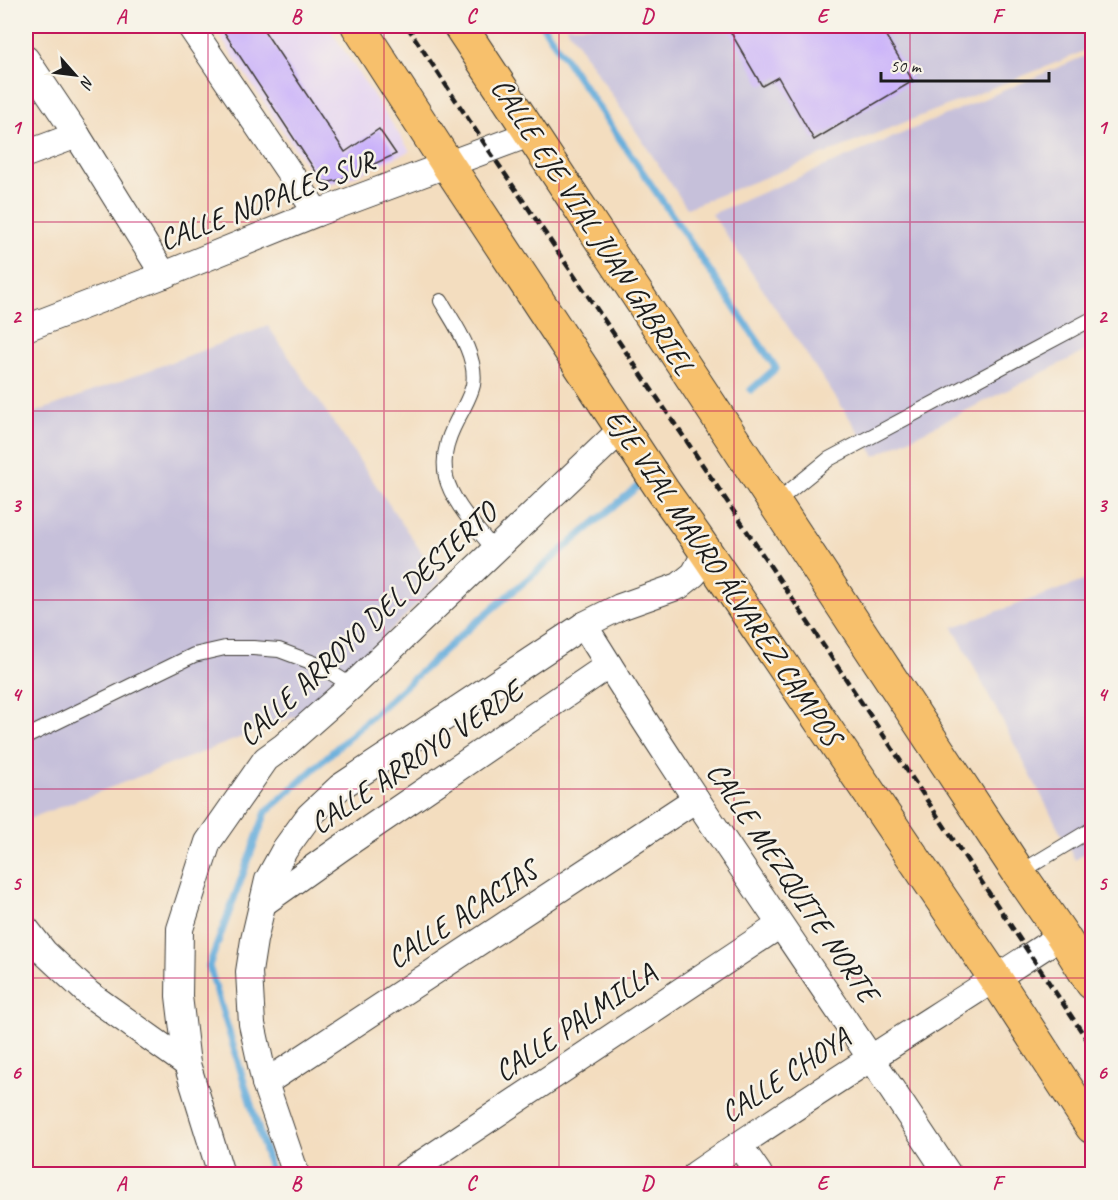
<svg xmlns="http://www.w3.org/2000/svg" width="1118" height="1200" viewBox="0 0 1118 1200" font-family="Caveat,sans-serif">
<rect width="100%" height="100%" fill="#f7f3e8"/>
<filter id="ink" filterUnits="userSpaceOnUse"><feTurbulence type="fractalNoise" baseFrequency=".0167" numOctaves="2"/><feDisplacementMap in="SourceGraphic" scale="12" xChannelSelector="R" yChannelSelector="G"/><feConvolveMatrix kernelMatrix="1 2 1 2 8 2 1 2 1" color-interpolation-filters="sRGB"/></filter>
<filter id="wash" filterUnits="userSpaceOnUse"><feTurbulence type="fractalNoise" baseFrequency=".008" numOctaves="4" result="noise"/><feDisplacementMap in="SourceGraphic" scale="24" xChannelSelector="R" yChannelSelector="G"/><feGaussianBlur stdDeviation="1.35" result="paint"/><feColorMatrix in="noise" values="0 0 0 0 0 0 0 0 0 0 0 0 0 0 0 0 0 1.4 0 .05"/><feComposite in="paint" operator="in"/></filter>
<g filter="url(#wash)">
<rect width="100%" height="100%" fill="#f3ddbf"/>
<path fill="#e4d3f2" d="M213,26H328L410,151L346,180L320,186Z"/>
<g fill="#c6c0da">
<path d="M566,26H1092V47L1068,58L687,208Z"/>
<path d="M1092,53V348L875,456L712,214Z"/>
<path d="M268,326L441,581L307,712L26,820V416Z"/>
<path d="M1092,578V849L1075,860L953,627Z"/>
</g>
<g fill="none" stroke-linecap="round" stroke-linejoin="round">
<g stroke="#63acdb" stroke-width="7">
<path d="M543,26L776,368L751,390"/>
<path d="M272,1174L209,966L266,812L467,630L637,487"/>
</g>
</g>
<g id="blocks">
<g fill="#c8affb">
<path d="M220,26H261L345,152L379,129L396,154L339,180L330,182L322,181Z"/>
<path d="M727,26H880L913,81L814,140L778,77L762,86Z"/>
</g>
</g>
</g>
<g filter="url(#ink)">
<use href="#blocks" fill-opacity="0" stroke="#3c3934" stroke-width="1.5"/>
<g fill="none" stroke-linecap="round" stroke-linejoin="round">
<g stroke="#3c3934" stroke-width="16">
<g id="lane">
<path d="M441,301C455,325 478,356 473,385C471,394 466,403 462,411C450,432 441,452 446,477C452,503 478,529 494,550"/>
<path d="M776,502L829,459L1092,319"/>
<path d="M26,737L194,655L225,648H253L279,650L319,665L352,686"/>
<path d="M1019,873L1092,829"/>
</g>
</g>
<g stroke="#3c3934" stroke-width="28">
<g id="street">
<path d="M190,26L317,213"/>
<path d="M26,59L77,135L164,275"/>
<path d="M26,154L77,135"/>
<path d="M26,328L164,275L317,213L532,133"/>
<path d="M584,625C700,812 828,991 948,1174"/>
<path d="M262,904L341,848L609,665"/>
<path d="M26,929L44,952L89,994L187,1064"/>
<path d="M265,1083L696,799"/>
<path d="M739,1145L759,1174"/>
<path d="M221,1174L187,1064L179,996L180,929L208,842L266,759L284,746L352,686L623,428"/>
<path d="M296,1174L265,1083L252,1024L249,972L254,940L268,880L285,849L309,816L340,787L584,625L620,607L679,586L694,574L706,552"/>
<path d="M406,1174L780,925"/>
<path d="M696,1174C816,1091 940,1015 1062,935"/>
</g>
</g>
<g stroke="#3c3934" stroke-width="35">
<g id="primary">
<path d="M358,26L448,165L663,491L695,536L995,978L1092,1127"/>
<path d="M460,26L1019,873L1062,935L1092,983"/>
</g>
</g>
<use href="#lane" stroke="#fff" stroke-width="14"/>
<use href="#street" stroke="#fff" stroke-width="26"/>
<use href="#primary" stroke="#f7c06c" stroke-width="33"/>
<path stroke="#1c1c1c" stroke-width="4.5" stroke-dasharray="9 4.5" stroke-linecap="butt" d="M407,26L488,149L694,452L1092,1047"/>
</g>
</g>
<path fill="none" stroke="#c2185b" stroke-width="1.5" stroke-opacity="0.55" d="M208,26V1174M384,26V1174M559,26V1174M734,26V1174M910,26V1174M26,222H1092M26,411H1092M26,600H1092M26,789H1092M26,978H1092"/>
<g text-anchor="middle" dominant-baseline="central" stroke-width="5" stroke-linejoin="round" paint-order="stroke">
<g font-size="30" fill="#1c1c1c" stroke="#f7f3e8">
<text transform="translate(267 200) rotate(-21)">CALLE NOPALES SUR</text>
<text transform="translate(593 226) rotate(57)">CALLE EJE VIAL JUAN GABRIEL</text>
<text transform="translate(724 577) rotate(56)">EJE VIAL MAURO ÁLVAREZ CAMPOS</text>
<text transform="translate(367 624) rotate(-43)">CALLE ARROYO DEL DESIERTO</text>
<text transform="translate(416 757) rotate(-34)">CALLE ARROYO VERDE</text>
<text transform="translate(793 882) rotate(56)">CALLE MEZQUITE NORTE</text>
<text transform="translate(462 914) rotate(-33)">CALLE ACACIAS</text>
<text transform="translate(575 1022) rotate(-34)">CALLE PALMILLA</text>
<text transform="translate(785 1075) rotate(-33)">CALLE CHOYA</text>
</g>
</g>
<rect width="1118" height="1200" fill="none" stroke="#f7f3e8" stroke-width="66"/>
<g transform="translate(75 75) rotate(118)" stroke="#f7f3e8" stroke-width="4.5" paint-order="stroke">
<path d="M0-4.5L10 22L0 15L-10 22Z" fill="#1c1c1c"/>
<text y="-9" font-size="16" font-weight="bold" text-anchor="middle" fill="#1c1c1c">N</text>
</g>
<path d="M881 72v9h168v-9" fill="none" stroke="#1c1c1c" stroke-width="3"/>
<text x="890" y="72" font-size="18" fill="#1c1c1c" stroke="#f7f3e8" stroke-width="4.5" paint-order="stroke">50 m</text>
<rect x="33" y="33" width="1052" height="1134" fill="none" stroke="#c2185b" stroke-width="2"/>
<g font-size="20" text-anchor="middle" font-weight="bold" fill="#c2185b">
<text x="121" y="23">A</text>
<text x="296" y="23">B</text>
<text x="471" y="23">C</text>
<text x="647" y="23">D</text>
<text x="822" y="23">E</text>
<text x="997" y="23">F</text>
<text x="16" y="134">1</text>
<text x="1102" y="134">1</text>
<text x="16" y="323">2</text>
<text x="1102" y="323">2</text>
<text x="16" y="512">3</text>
<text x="1102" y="512">3</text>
<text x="16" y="701">4</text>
<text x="1102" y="701">4</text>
<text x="16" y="890">5</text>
<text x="1102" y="890">5</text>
<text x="16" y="1079">6</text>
<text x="1102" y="1079">6</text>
<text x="121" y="1190">A</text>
<text x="296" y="1190">B</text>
<text x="471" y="1190">C</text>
<text x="647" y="1190">D</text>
<text x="822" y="1190">E</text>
<text x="997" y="1190">F</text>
</g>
</svg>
